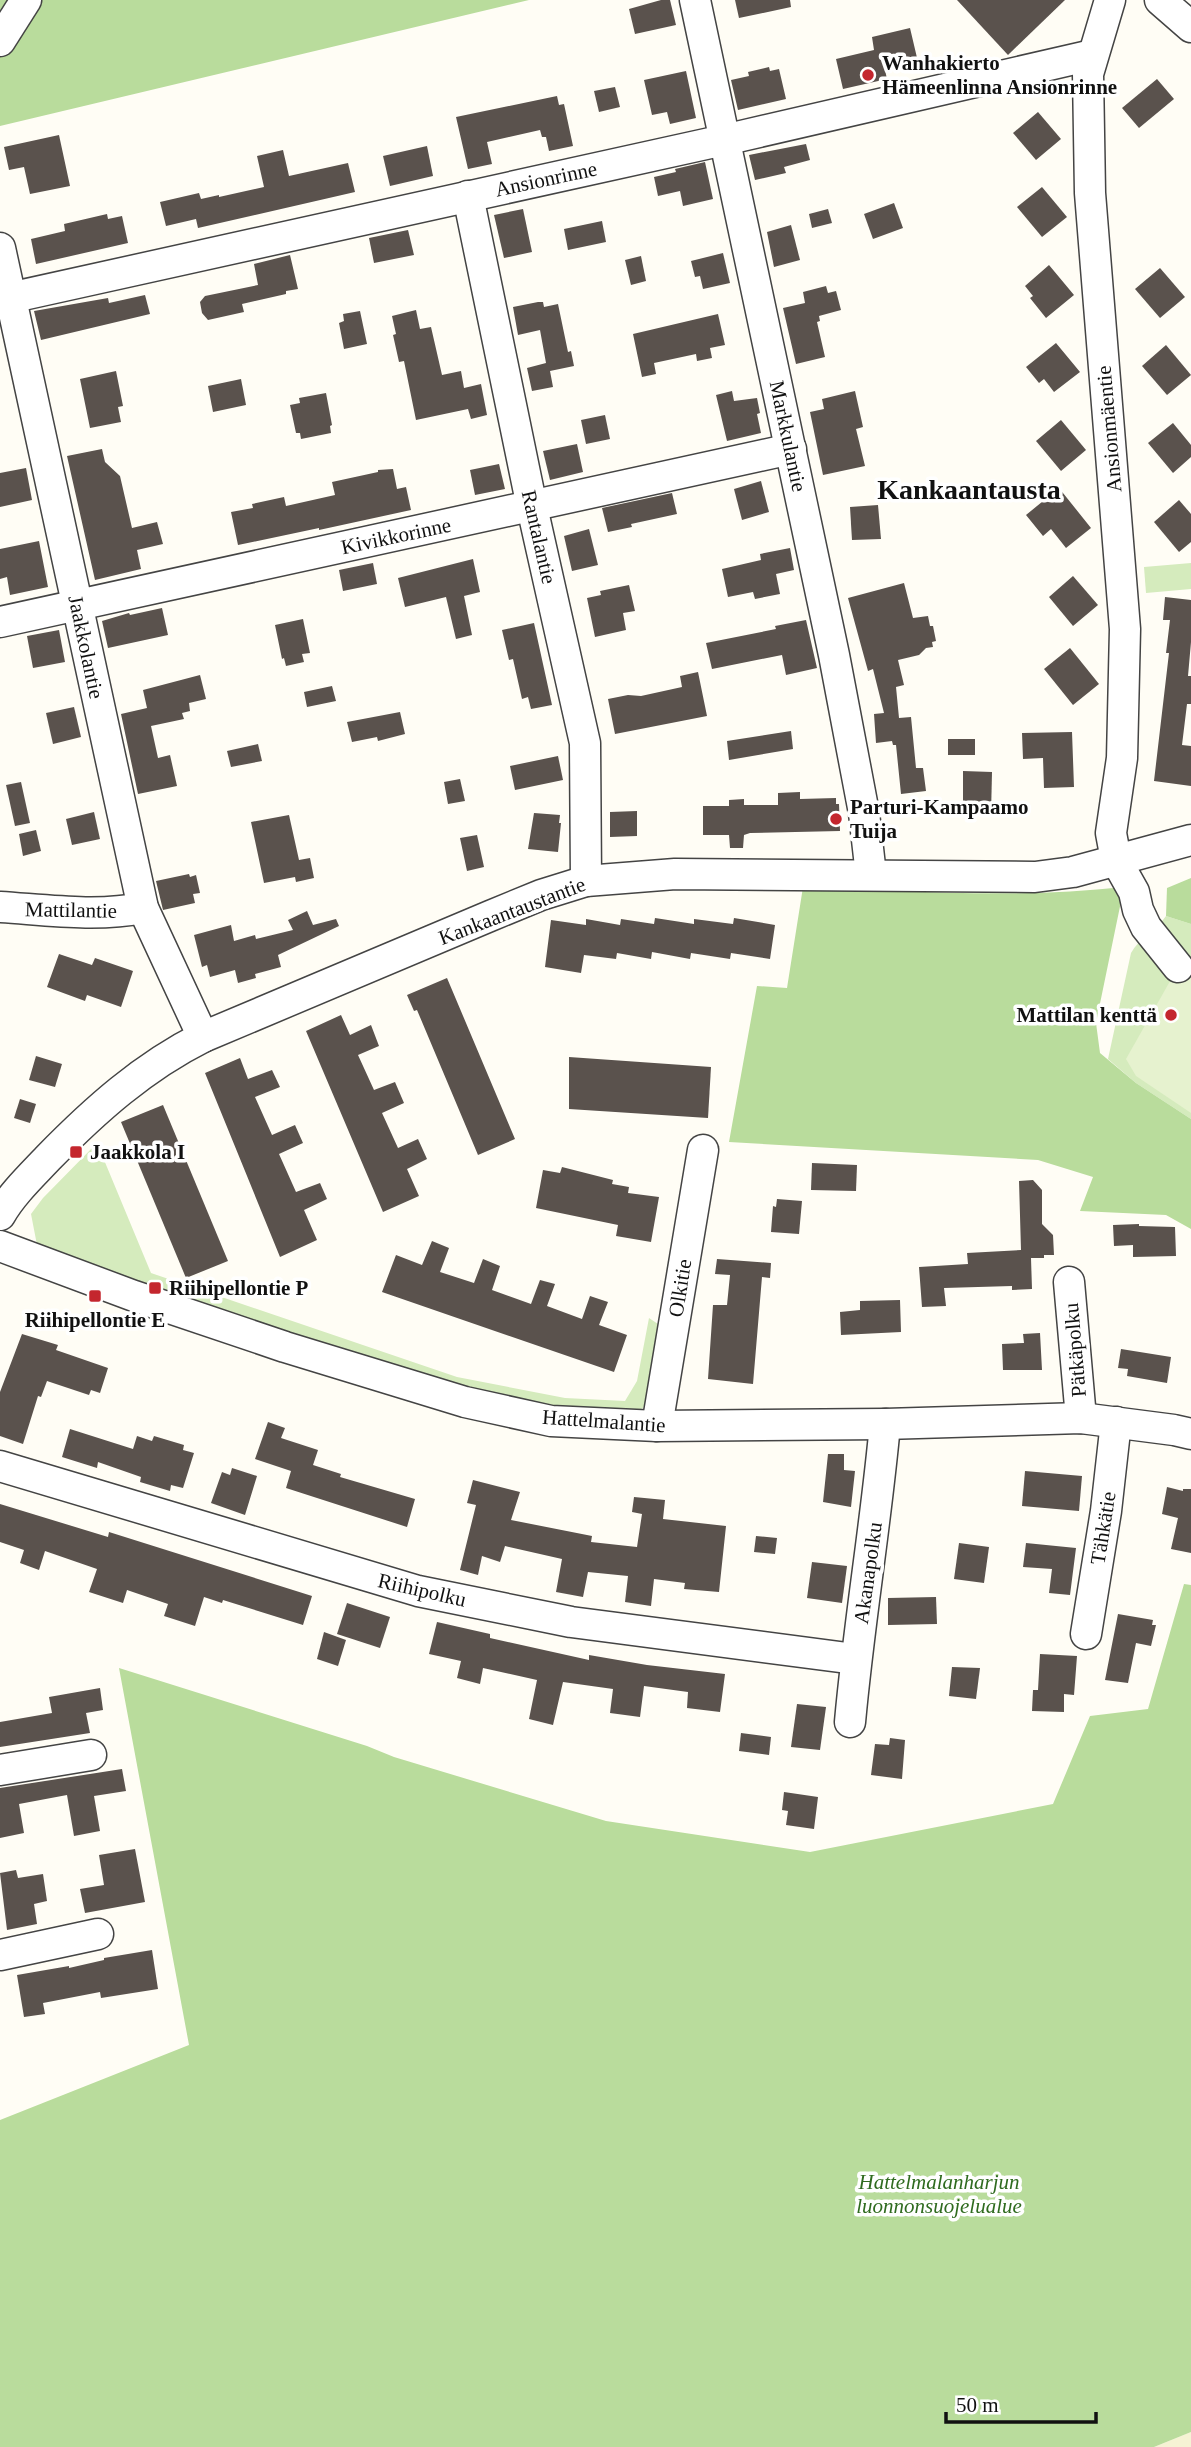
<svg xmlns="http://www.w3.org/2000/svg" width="1191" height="2447" viewBox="0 0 1191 2447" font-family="Georgia,serif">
<rect width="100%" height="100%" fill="#fffdf5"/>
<path fill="#f6f3d4" d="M1191,2432V2447H1154Z"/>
<g fill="#d5ebbd">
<path d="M1191,563V589L1146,593L1144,567Z"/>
<path d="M1166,916L1191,924V1119L1136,1083L1108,1059L1131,953C1139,938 1156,931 1166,916Z"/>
<path d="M97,1143L151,1273L457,1377L565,1398L625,1401L637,1381L649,1318L658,1324L648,1398L643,1408L633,1413L534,1405L421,1380L212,1312L37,1245L31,1214L43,1198Z"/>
</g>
<g fill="#b9dc9c">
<path d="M0,0H529L0,126Z"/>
<path d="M1191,878V924L1166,916L1167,888Z"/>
<path d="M803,887C911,891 1017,899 1124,887L1096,1023L1100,1053L1136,1083L1191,1119V1229L1166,1215L1080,1211L1093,1177L1038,1160L729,1142L757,986L787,988Z"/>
<path d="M1184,1584L1191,1585V2432L1154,2447H0V2120L189,2045L119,1668L367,1746L394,1757L606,1821L810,1852L1053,1804L1090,1716L1148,1709Z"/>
</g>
<path fill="#e6f2cf" d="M1191,958V1113L1136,1076L1126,1059L1178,967Z"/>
<g fill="#5a524d">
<path d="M661,0H670L676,25L635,34L629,9Z"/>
<path d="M735,0H790L791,7L739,18Z"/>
<path d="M957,0H1065L1008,55Z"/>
<path d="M910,28L918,62L885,70L887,79L843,89L836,59L874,50L872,37Z"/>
<path d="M769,67L770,71L779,69L786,99L738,110L731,80L749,76L748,72Z"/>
<path d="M686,71L696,118L670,124L667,112L652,115L644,80Z"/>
<path d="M1157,79L1174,99L1139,128L1122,108Z"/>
<path d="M615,87L620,107L599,112L594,91Z"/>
<path d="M557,96L559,105L564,104L573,146L549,151L546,137H542L540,130L487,142L492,164L468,169L456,117Z"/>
<path d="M1038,112L1061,139L1036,160L1013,133Z"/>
<path d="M59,135L70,186L30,194L24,167L9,170L4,147Z"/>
<path d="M806,144L810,160L784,167L786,173L755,180L749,155Z"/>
<path d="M427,146L433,176L390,186L383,156Z"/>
<path d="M283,150L289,176L348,163L355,192L198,228L196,219L166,226L160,202L199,193L201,199L219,195V197L264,187L257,156Z"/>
<path d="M705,162L713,199L683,206L680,191L658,196L654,177L676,172L675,169Z"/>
<path d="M1042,187L1067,217L1042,237L1017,207Z"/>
<path d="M894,203L903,228L873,239L864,214Z"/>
<path d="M523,209L532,252L504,258L494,215Z"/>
<path d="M828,209L832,223L812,228L809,214Z"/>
<path d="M107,214L108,219L122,216L128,243L36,264L31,239L65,231L64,224Z"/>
<path d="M602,221L606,242L568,250L564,229Z"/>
<path d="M791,225L800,260L774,267L767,232Z"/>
<path d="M408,230L414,255L374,263L369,238Z"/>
<path d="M723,253L730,283L703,289L700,276L695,277L691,261Z"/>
<path d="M290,255L298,289L286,291V294L242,304L244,312L208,320L202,313L200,302L205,296L258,285L254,264Z"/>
<path d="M641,256L646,281L631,285L625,260Z"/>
<path d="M1049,265L1074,295L1046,318L1030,298L1033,296L1025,286Z"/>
<path d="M1160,268L1185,297L1160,318L1135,289Z"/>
<path d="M826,286L828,293L836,291L841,310L819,316L820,321L817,322L825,357L796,364L783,308L805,303L803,292Z"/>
<path d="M145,295L150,314L41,340L34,311L108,298L109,303Z"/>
<path d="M538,302H543L544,307L558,304L568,352L571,351L574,366L550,371L553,387L532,391L527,368L546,363L540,330L518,335L513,307Z"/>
<path d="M416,310L420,329L431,327L442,375L461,371L464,388L481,384L487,415L471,419L468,409L416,420L404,361L399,362L393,335L396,334L392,316Z"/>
<path d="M360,311L367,344L344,349L339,323L344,321L343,314Z"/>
<path d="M718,314L725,345L710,348L712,358L697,361L696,354L654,363L656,374L642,377L633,334Z"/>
<path d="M1056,343L1080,372L1054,392L1044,379L1039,383L1026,367Z"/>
<path d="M1166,345L1191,375L1167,395L1142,366Z"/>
<path d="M116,371L123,406L118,407L121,422L90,428L80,379Z"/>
<path d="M241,379L246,405L213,412L208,386Z"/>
<path d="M732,391L734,401L757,398L760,413L757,414L761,433L727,441L716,395Z"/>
<path d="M855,391L863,427L856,429L865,466L823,475L810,412L824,409L822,399Z"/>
<path d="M326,393L332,425L330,426L331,433L301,439L300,433H296L290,405L300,403L299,398Z"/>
<path d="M605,415L610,439L586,444L581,420Z"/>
<path d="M1061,420L1086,450L1061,471L1036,441Z"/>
<path d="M1173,423L1191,445V457L1173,473L1148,443Z"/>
<path d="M577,444L583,472L550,480L543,451Z"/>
<path d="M102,449L105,462L120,476L132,528L157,522L163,544L137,550L141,569L95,580L67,456Z"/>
<path d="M499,464L505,489L475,495L470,470Z"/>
<path d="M26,468L32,500L0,507V473Z"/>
<path d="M393,469L397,489L406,487L411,510L319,530V528L238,545L231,512L253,508L252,504L284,497L286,506L335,495L332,482L378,472V470Z"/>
<path d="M761,481L769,512L742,520L734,489Z"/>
<path d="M1059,488L1091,528L1066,548L1051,529L1043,536L1026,515Z"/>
<path d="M672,493L677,514L631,524L632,527L608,532L602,508Z"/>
<path d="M1179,500L1191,514V542L1179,552L1154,522Z"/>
<path d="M878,505L881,539L852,540L850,507Z"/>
<path d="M589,529L598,565L572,571L564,536Z"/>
<path d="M39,541L48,587L10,595L7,577L0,579V549Z"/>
<path d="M790,548L794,570L776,574L780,594L755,599L753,592L728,597L722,569L761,560L760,554Z"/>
<path d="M473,559L480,592L464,596L472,635L456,639L446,597L405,607L398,578Z"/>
<path d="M373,563L377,584L343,591L339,570Z"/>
<path d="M1073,576L1098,605L1073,626L1049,597Z"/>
<path d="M904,583L913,618L928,616L930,626H933L936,641L932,642L933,647L926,648L919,655L898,660L904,685L896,687L899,718L911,717L916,768H923L926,791L901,794L896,745H893L892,741L876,743L874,714L884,713L873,669L868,671L848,598Z"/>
<path d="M629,585L635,611L623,613L626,630L595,637L587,598L601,595L600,591Z"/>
<path d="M1165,597L1191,600V642L1188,676H1191V704H1187L1182,745L1191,746V786L1154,781L1169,653H1166L1170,620H1163Z"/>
<path d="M162,608L168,635L108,648L102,621L129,613L130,615Z"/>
<path d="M303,619L310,653L302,654L304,662L286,666L284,658L282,659L275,625Z"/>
<path d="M806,620L817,668L786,675L782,655L712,669L706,643L776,629L775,626Z"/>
<path d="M534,623L552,705L531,709L528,697L522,699L513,659L509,660L502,630Z"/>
<path d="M59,630L65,662L33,668L27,636Z"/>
<path d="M1070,648L1099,684L1073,705L1044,669Z"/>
<path d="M698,672L707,716L615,734L608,699L628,695L641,696L682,687L680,676Z"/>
<path d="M200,675L206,699L189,703L190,711L182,713L184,719L151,726L158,758L170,755L177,786L138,794L121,714L147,708L143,690Z"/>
<path d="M332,686L336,701L307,707L304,692Z"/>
<path d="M74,707L81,737L53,744L46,713Z"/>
<path d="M400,712L405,734L378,741L377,737L352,742L347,722Z"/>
<path d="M791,731L793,749L729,760L727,741Z"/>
<path d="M1072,732L1074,787L1044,788L1043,758L1023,759L1022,733Z"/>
<rect x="948" y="739" width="27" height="16"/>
<path d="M258,744L262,761L231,767L227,751Z"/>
<path d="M558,756L563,780L515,790L510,766Z"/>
<path d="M963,771L992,772L991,815L963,814Z"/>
<path d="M460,779L465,801L448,804L444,782Z"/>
<path d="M21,782L30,823L15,826L6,785Z"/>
<path d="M800,792V799L836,798V804H839L840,831L750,833L744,835L743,848H730L729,835H703V806H729V800L744,799V805H778V793Z"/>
<path d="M637,811V836L610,837V812Z"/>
<path d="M94,812L100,839L72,845L66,819Z"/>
<path d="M534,813L560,815L559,823H561L558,852L528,849Z"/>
<path d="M289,815L299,860L310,858L314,878L296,882L295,877L264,883L251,822Z"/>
<path d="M36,830L41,851L23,856L19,834Z"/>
<path d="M477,835L484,867L467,871L460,838Z"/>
<path d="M189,874L190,877L196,875L200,893L193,894L195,903L163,910L156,881Z"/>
<path d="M307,911L313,925L336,919L339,926L278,955L281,967L255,974L256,978L238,983L235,970L210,977L207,965L202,967L194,935L231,925L234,941L255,935L256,939L293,930L288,920Z"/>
<path d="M655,918L694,924V919L733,924L734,918L775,925L770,959L731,953L730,959L691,953L690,959L652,952L651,959L617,953L616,959L584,955L581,973L545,967L551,920L586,925V919L620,925L621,919L654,924Z"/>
<path d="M59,954L92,965L95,958L133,971L121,1007L87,995L85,1001L47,987Z"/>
<path d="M447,978L515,1139L478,1155L417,1010L414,1011L407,995Z"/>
<path d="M341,1015L350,1035L371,1025L379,1046L358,1055L374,1090L395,1082L404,1103L382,1113L398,1148L418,1139L427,1159L407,1169L419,1196L383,1212L306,1031Z"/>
<path d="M36,1056L62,1064L55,1087L29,1080Z"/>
<path d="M569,1057L711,1067L708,1118L569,1109Z"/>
<path d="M240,1058L248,1079L272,1070L280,1087L255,1097L272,1135L295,1125L303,1143L279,1154L296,1192L320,1183L327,1199L304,1210L317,1240L280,1257L205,1073Z"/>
<path d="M20,1099L36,1104L30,1123L14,1118Z"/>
<path d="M163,1105L228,1261L186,1278L121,1122Z"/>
<path d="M812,1163L857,1165L856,1191L811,1190Z"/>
<path d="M562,1167L613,1180L612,1184L629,1187L628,1193L659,1197L651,1242L616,1236L618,1225L536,1208L543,1170L560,1173Z"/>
<path d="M1033,1180L1042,1190V1224L1053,1235L1054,1255H1044V1258H1031L1032,1289L1012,1290V1286L944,1288L946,1306L922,1307L919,1267L968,1264L967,1253L1021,1250L1019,1181Z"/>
<path d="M777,1199L802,1201L799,1234L771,1232L773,1206L776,1207Z"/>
<path d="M1139,1224V1226L1175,1227L1176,1256L1133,1257V1245L1114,1246L1113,1225Z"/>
<path d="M432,1241L449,1248L440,1272L474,1283L483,1259L500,1266L492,1290L531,1304L540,1280L555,1284L547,1306L582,1319L590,1296L608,1302L599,1325L627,1335L614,1372L382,1292L396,1255L422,1265Z"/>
<path d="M717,1259L771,1263L770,1278L762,1277L753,1384L708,1379L713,1305H727L730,1275L715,1274Z"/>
<path d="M900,1300L901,1332L841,1335L840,1312L860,1310V1301Z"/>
<path d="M1040,1333L1042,1370H1003L1002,1344L1024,1343L1023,1334Z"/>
<path d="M22,1334L58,1345L56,1350L108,1368L100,1393L91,1390L89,1395L47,1381L41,1397L38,1396L23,1444L0,1436V1392Z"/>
<path d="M1121,1349L1171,1357L1167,1383L1127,1376L1128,1369L1118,1368Z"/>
<path d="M268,1422L285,1428L281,1438L318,1450L313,1465L341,1474L340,1477L415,1499L407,1527L286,1488L291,1471L255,1459Z"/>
<path d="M70,1429L133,1449L137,1436L152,1441L154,1436L184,1445L183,1450L194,1453L183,1488L171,1485L170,1491L140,1482L141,1477L98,1462L97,1468L62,1457Z"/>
<path d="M828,1454H844V1470L855,1471L851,1507L823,1502Z"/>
<path d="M232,1468L257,1476L245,1515L211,1503L222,1472L230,1475Z"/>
<path d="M1025,1471L1082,1476L1079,1511L1022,1506Z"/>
<path d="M473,1480L520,1492L511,1520L592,1536L591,1542L637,1547L642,1514L632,1512L634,1497L665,1500L663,1519L726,1526L719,1592L684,1589L685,1583L654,1579L651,1606L625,1602L628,1576L588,1572L583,1597L556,1592L562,1559L505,1546L500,1562L482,1556L478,1575L460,1570L476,1505L467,1503Z"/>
<path d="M1167,1487L1183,1491V1489H1191V1553L1171,1549L1178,1518L1162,1514Z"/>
<path d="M0,1504L108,1537L109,1532L312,1596L303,1625L223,1600L222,1603L204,1597L195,1626L164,1616L168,1604L127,1590L123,1603L89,1592L97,1569L45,1551L39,1570L20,1563L24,1550L0,1542Z"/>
<path d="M756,1536L777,1538L775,1554L754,1552Z"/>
<path d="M959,1543L989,1547L984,1583L954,1579Z"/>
<path d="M1026,1543L1076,1548L1070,1595L1049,1593L1052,1569L1023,1567Z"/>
<path d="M812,1562L847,1566L842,1603L807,1598Z"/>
<path d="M936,1597L937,1624L888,1625V1598Z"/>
<path d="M347,1603L390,1617L380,1648L337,1634Z"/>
<path d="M1118,1614L1153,1620L1152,1625H1156L1151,1646L1136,1643L1128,1683L1105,1680Z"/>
<path d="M437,1622L490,1634V1638L589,1660V1655L647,1665L725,1674L720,1712L687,1708L688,1692L644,1686L640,1717L610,1713L613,1689L563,1682L553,1725L529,1719L537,1680L483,1668L480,1684L457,1678L461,1661L429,1654Z"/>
<path d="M324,1632L346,1640L338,1666L317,1659Z"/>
<path d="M1040,1654L1077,1656L1074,1695L1064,1694V1712L1032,1711L1033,1690H1038Z"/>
<path d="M952,1667L980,1668L976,1699L949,1696Z"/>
<path d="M100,1688L103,1710L86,1713L90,1733L0,1747V1722L52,1713L49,1697Z"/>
<path d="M797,1704L826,1707L820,1750L791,1747Z"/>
<path d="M741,1733L771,1737L769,1755L739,1751Z"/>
<path d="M890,1738L905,1740L902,1779L871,1775L875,1744L889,1745Z"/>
<path d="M122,1769L126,1791L94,1796L100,1831L74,1836L67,1795L19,1804L24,1833L0,1838V1788Z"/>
<path d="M784,1792L818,1797L814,1829L786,1825L788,1811L782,1810Z"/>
<path d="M135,1849L145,1902L85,1913L80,1889L104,1885L99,1855Z"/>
<path d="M16,1870L18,1878L43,1874L47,1901L34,1904L37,1924L7,1930L0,1873Z"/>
<path d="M152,1950L158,1989L101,1998L100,1992L43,2003L45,2014L24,2017L17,1975L69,1966V1968L104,1960V1958Z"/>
</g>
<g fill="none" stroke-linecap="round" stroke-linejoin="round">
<g stroke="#444" stroke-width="33">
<g id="minor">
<path d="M695,0L834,655L864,813L871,875"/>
<path d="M1110,0L1088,74L1090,193L1125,629L1122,758L1111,833L1116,860L1134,892L1138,910L1146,927L1178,967"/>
<path d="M1160,0L1191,27"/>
<path d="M0,41L26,0"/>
<path d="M468,196L532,507L585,743L586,881"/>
<path d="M0,248L143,908L203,1037"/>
<path d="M0,300L724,140L1092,55"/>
<path d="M0,622L791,449"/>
<path d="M0,907C47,910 96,917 143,908"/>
<path d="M0,1215C12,1194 31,1176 48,1158C95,1110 143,1067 203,1037L490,916L541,895L586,881L675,874L1035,877L1073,872L1191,840"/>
<path d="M0,1246L134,1296L285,1347L465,1402L551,1421L657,1426L885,1424L1081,1418L1174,1430L1191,1434"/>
<path d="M1069,1282L1081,1418"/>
<path d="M657,1426L703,1150"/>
<path d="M0,1466L418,1591L571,1622L855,1659"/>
<path d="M1086,1634L1106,1511L1116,1422"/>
<path d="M850,1722C859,1622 876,1524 885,1424"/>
<path d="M0,1770L91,1755"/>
<path d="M0,1955L98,1934"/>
</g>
</g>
<use href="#minor" stroke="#fff" stroke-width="30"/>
</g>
<g fill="#c4262e" stroke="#fff" stroke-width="2.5">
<circle cx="868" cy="75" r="7"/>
<circle cx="836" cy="819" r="7"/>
<circle cx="1171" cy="1015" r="7"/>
<rect x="69" y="1145" width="14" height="14" rx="3.5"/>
<rect x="148" y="1281" width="14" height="14" rx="3.5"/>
<rect x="88" y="1289" width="14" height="14" rx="3.5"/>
</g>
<g text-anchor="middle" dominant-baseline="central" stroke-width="7" stroke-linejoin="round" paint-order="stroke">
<g font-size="21" font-weight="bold" fill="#111" stroke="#fff" text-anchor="start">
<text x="882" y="63">Wanhakierto<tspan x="882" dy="24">Hämeenlinna Ansionrinne</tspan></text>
<text x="850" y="807">Parturi-Kampaamo<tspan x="850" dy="24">Tuija</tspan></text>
<text x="1157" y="1015" text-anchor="end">Mattilan kenttä</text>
<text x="90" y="1152">Jaakkola I</text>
<text x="169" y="1288">Riihipellontie P</text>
<text x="95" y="1320" text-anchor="middle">Riihipellontie E</text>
</g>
<g font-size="21" fill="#111" stroke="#fff">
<text transform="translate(546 179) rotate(-12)">Ansionrinne</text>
<text transform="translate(1109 429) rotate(-95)">Ansionmäentie</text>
<text transform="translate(788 436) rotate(78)">Markkulantie</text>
<text transform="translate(396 536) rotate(-12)">Kivikkorinne</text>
<text transform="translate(539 537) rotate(77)">Rantalantie</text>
<text transform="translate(86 647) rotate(78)">Jaakkolantie</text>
<text transform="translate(71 910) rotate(1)">Mattilantie</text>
<text transform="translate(512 911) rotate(-21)">Kankaantaustantie</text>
<text transform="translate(680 1288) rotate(-81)">Olkitie</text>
<text transform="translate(1075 1350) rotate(-95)">Pätkäpolku</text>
<text transform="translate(604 1421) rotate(4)">Hattelmalantie</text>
<text transform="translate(1103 1528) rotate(-81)">Tähkätie</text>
<text transform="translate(868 1573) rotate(-82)">Akanapolku</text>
<text transform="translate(422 1590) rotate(13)">Riihipolku</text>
</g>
<g font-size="21" font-style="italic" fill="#2f6b1f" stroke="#fff">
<text x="939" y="2182">Hattelmalanharjun<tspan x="939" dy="24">luonnonsuojelualue</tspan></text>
</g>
<g font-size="28" font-weight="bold" fill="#111" stroke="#fff">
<text x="969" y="489">Kankaantausta</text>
</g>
</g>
<path d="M946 2412v10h150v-10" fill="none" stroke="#111111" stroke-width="3.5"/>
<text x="956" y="2412" font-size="21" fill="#111111" stroke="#ffffff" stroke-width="5" paint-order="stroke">50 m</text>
</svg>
